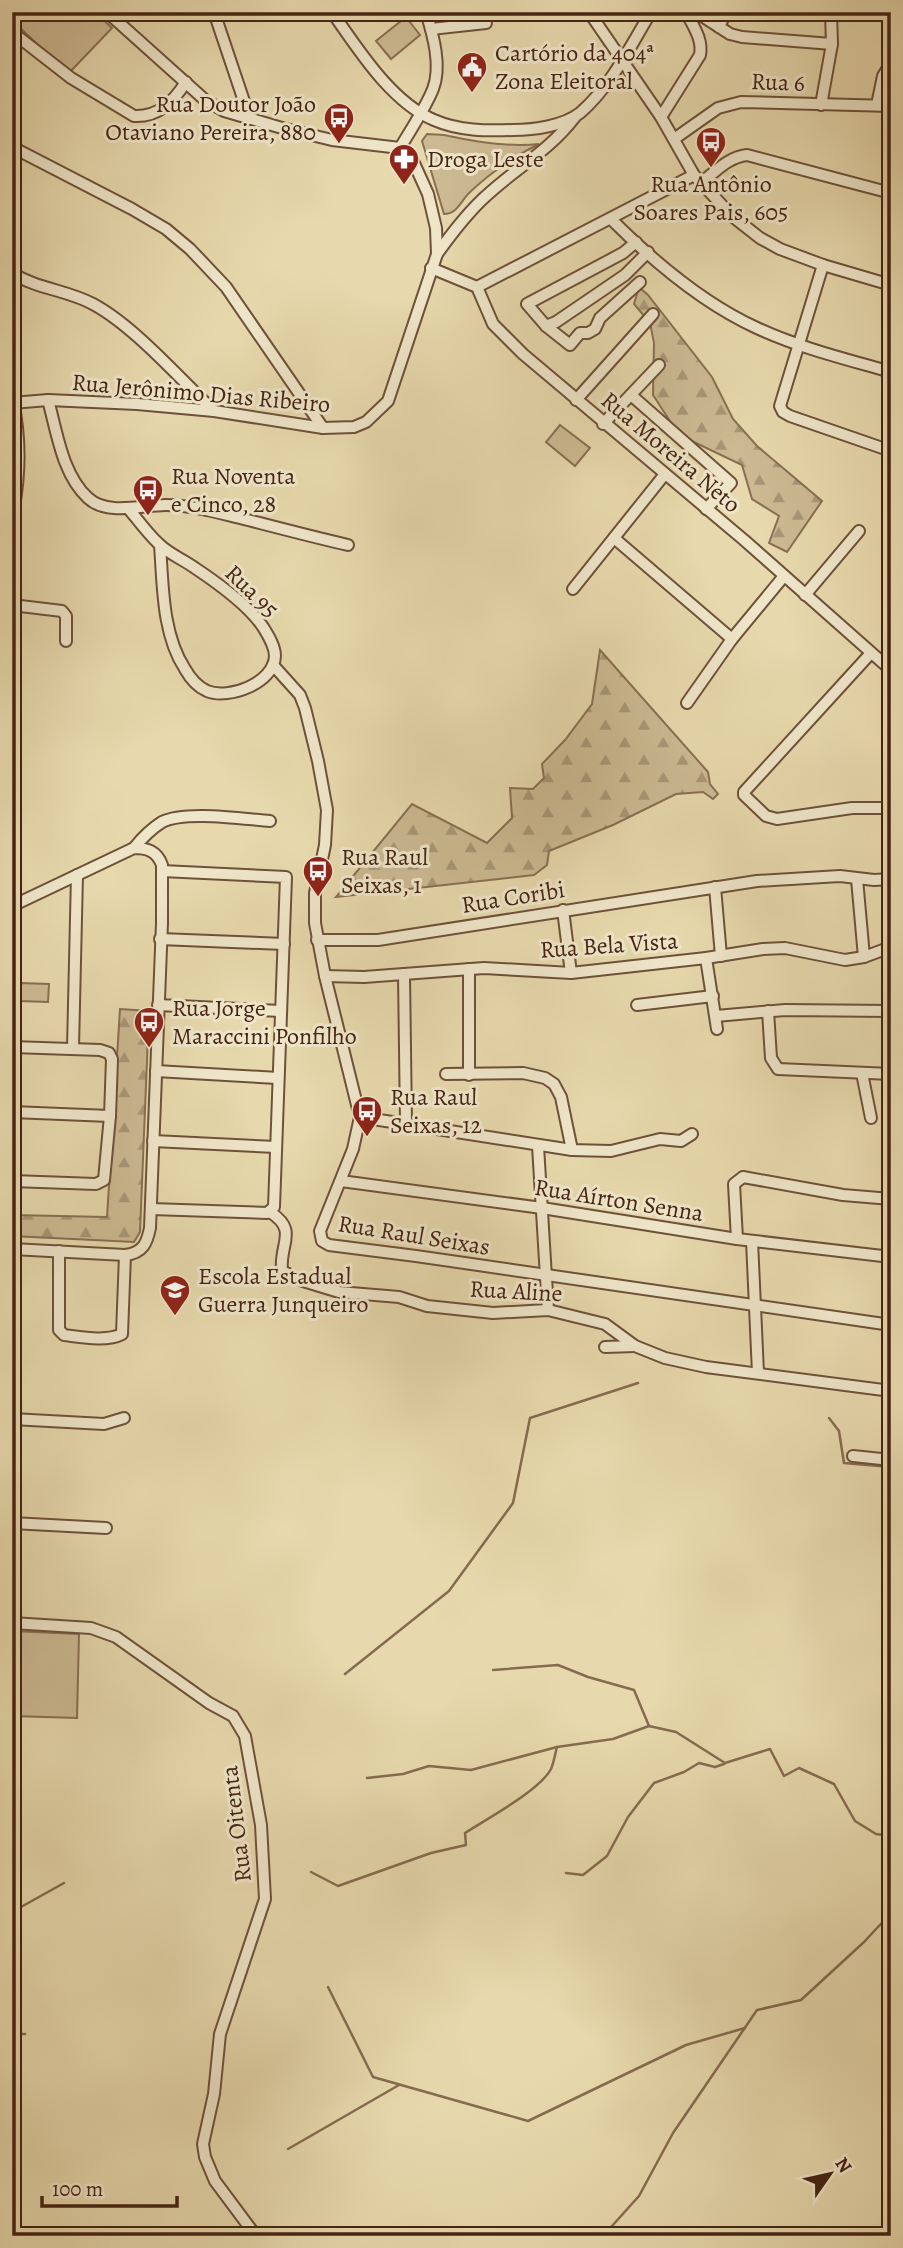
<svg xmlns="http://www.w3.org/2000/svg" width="903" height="2248" viewBox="0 0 903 2248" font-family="Alegreya,serif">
<defs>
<pattern id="forest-firs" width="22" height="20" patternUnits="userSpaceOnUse" patternTransform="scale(1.75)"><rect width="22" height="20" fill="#ccba93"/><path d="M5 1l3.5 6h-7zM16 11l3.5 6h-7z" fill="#a79777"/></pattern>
</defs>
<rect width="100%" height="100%" fill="#e7d9ad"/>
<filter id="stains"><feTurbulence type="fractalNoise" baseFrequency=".00286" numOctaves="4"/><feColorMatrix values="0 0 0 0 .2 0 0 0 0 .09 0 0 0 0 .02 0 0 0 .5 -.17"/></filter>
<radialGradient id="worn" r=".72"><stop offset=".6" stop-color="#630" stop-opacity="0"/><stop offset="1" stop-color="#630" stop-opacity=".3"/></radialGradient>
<g fill="url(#forest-firs)" stroke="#896f53" stroke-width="2">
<path d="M639,287L648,295L712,377L733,419L757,446L822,501L787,552L769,543L779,516L752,499L742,465L679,435L653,395L654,343L650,323L634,304Z"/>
<path d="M600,650L708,772L710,784L718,794L713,799L703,792L676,794L613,825L549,851L547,865L534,875L336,897L412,804L487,843L512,818L510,788L533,789L544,778L542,764L565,740L592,704Z"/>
<path d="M120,1009L149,1011L140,1232L134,1242L12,1236V1215L107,1217Z"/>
</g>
<g fill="#ccba93" stroke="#896f53" stroke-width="2">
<path d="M12,12H95L112,28L68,74L12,20Z"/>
<path d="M406,17L420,35L391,59L376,41Z"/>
<path d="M427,134C435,135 442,134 449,136C480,143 508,147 539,144C513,157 490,173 469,193C461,201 457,214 444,214L422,141Z"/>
<path d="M560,425L590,448L575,466L546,442Z"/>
<path d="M19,983L49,984L48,1002L19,1001Z"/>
<path d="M12,1631L79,1634L77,1718L12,1716Z"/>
</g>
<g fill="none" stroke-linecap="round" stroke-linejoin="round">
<g stroke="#866b50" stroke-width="2.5">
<path d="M829,1418L839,1431L844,1463L891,1467"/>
<path d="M493,1670L558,1665L588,1677L634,1690L649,1726"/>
<path d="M345,1674L449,1591L513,1503L530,1418L638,1383"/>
<path d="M367,1778L403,1774L429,1766L471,1770L557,1747L613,1739L649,1726L676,1732L725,1763L770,1749L784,1776L799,1768L834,1784L855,1821L876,1834L891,1836"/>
<path d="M311,1872L338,1886L431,1853L466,1845L465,1833C488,1818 539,1791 551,1769C554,1762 555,1754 557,1747"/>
<path d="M566,1873L583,1875L607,1856L628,1817L654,1783L684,1772L699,1763L715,1767L724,1764"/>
<path d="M12,1912L64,1883"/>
<path d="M328,1987L373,2077L528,2121L686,2045L745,2028"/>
<path d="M12,2034H25"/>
<path d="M288,2149L399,2085"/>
<path d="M603,2236L639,2196L673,2133L757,2010L801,2000L864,1942L891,1913"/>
</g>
<g stroke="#6e513a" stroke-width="14">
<g id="minor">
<path d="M107,12L205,100L224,111L282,128L332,140L400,148"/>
<path d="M214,12L250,119"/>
<path d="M332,12C358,49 391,102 434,120C459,131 487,131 513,130C534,130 563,126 580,113C611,86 630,47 651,12"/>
<path d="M589,12L661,117L694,175L732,216L760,238L780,249L823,265L891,285"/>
<path d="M696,12L730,34L742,37L832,44"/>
<path d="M719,27L726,12"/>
<path d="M431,29L486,23"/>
<path d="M12,32L71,78L134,116C159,117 173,102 186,82"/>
<path d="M821,105L832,44L831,12"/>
<path d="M877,105L883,76L891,63"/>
<path d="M661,117L700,55C703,39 693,26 686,12"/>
<path d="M674,139L718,108L741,102L891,106"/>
<path d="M12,147L132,209L166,229L190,249L226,287L323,428"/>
<path d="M400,148C411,129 425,109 433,89C442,66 433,35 426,12"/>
<path d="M701,183C715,172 728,157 747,155L891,193"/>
<path d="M611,219C652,260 704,304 757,328C800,348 846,359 891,372"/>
<path d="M636,242L623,253L527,304L546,326L570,345L580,333H588L595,329L600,318L640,282"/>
<path d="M437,254C452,233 467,213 486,196C517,167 548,152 575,117"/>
<path d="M823,265L780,406L783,412L790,416L891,451"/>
<path d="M431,268L477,287L493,324L523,354L744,540L891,670"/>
<path d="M12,273C37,289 67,290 93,304C134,326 179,378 214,411"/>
<path d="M477,287L694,175"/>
<path d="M546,326L556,322L625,275L648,252"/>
<path d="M631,395L731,483L706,509"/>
<path d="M48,400C57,432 62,474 88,498C107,516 142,505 166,505C192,505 219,513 244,519C279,528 313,537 348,545"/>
<path d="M576,400L653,314"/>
<path d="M12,403L48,400L137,404L214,411L323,428L354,427L366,422L388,401L437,254L436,228L428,194L413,161L400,148"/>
<path d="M603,424L659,365"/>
<path d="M128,508C138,520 148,534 159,544C169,554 184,560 195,568C216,582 249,606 263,627C268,635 275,646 275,656C274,683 229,700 207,691C198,687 190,678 185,669C162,634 163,585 160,545"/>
<path d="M12,517C20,479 21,440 13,402"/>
<path d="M614,538L732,639"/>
<path d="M573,589L665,474"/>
<path d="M805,595L859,531"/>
<path d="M12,605L62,611L66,616V641"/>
<path d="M871,653L744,792V795L766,816L777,819L852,808H891"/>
<path d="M273,665L300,695L305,708L318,761L327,810L325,845L315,893V923L325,976L360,1117L353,1149L320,1231L322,1241L329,1245L416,1256L891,1325"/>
<path d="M687,703L732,639L784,576"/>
<path d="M134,848C142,838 151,829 162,822C185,810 243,819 270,821"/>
<path d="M857,879L864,957"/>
<path d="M715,887L721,956"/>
<path d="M12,906L134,848C147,848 157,851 162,865V923L150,1228C147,1243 143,1253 125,1255L12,1249"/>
<path d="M563,910L571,973"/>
<path d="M160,939L284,944"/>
<path d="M317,940H378L757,881L840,876L874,880L891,879"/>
<path d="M706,958L717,1029"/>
<path d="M469,969V1075"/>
<path d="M404,974L406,1123"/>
<path d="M325,976L364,977L484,968L571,973L706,958L763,949L785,948L845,960L864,957L891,947"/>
<path d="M158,1005L281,1011"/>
<path d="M637,1005L713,996"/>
<path d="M768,1011L771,1058L778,1069L891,1074"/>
<path d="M716,1016L785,1010L891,1011"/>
<path d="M12,1047L100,1050L109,1053L112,1059L110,1116L104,1180L96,1184L12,1181"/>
<path d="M73,1048L77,875"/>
<path d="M156,1071L278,1078"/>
<path d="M862,1073L871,1118"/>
<path d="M446,1074L523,1073L545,1078L554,1084L561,1097L572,1150"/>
<path d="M12,1112L110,1116"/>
<path d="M360,1117L572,1150L611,1151L660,1139L681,1141L692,1134"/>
<path d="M153,1141L276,1147"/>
<path d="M538,1146L548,1310"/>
<path d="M341,1181L542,1208L737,1239L891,1257"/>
<path d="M151,1209L267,1213L274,1207L286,877L162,871"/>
<path d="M270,1212C299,1231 279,1243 282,1271L303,1281L339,1292L399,1297L427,1306L493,1313L548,1310L605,1324L635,1346L665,1358L706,1367L891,1391"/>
<path d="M737,1239L734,1184L743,1177L843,1195L891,1199"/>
<path d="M752,1241L758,1373"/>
<path d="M59,1251V1330L64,1335C81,1337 107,1342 122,1334L125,1255"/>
<path d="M605,1347L635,1346"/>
<path d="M12,1419L104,1424L124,1418"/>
<path d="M853,1456L891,1460"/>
<path d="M12,1523L106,1528"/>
<path d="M12,1623L91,1628L116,1637L209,1703L233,1716L245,1736L261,1825L265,1899L220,2034L214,2094L203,2144L205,2157L215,2181L256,2236"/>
</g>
</g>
<use href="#minor" stroke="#efe6ca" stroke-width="10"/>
</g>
<defs>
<g id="civic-pin" transform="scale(1.575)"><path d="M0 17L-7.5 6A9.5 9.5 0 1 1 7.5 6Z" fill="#8f2418" stroke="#efe6ca"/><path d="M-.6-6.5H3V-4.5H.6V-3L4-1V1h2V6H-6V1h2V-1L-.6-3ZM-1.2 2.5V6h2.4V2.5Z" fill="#fff"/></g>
<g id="bus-pin" transform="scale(1.575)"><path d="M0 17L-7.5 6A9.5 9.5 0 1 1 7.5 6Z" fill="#8f2418" stroke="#efe6ca"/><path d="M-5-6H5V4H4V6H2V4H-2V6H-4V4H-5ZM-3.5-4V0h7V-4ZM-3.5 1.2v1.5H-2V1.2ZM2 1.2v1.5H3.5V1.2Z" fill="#fff"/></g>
<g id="pharmacy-pin" transform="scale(1.575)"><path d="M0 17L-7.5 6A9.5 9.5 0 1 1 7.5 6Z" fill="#8f2418" stroke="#efe6ca"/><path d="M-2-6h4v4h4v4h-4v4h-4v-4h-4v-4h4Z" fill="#fff"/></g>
<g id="school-pin" transform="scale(1.575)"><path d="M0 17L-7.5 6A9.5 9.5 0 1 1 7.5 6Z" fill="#8f2418" stroke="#efe6ca"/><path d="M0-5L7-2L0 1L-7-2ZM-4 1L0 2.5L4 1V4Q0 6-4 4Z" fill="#fff"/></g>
</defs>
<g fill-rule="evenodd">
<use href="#civic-pin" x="472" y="67"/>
<use href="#bus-pin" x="339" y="118"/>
<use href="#bus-pin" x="711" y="142"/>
<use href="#pharmacy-pin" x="404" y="159"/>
<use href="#bus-pin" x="148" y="490"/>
<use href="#bus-pin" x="318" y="871"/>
<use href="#bus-pin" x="149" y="1022"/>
<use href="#bus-pin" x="367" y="1111"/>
<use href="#school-pin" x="175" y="1290"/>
</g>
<g text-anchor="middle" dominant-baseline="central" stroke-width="6" stroke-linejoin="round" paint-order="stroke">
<g font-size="24" fill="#462413" stroke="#efe6ca" text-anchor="start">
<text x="495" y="53">Cartório da 404ª<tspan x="495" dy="28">Zona Eleitoral</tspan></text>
<text x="316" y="104" text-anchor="end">Rua Doutor João<tspan x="316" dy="28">Otaviano Pereira, 880</tspan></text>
<text x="427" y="159">Droga Leste</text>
<text x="711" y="184" text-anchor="middle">Rua Antônio<tspan x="711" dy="28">Soares Pais, 605</tspan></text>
<text x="171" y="476">Rua Noventa<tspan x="171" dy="28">e Cinco, 28</tspan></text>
<text x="341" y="857">Rua Raul<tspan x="341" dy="28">Seixas, 1</tspan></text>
<text x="172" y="1008">Rua Jorge<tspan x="172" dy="28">Maraccini Ponfilho</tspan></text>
<text x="390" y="1097">Rua Raul<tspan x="390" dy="28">Seixas, 12</tspan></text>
<text x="198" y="1276">Escola Estadual<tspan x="198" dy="28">Guerra Junqueiro</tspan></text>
</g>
<g font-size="24" fill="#462413" stroke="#efe6ca">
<text transform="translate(778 82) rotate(2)">Rua 6</text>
<text transform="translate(201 393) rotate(5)">Rua Jerônimo Dias Ribeiro</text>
<text transform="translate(671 452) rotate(40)">Rua Moreira Neto</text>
<text transform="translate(252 591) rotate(44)">Rua 95</text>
<text transform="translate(513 897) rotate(-9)">Rua Coribi</text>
<text transform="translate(609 945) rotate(-4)">Rua Bela Vista</text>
<text transform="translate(619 1200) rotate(9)">Rua Aírton Senna</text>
<text transform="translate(414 1235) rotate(9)">Rua Raul Seixas</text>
<text transform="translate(516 1291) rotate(3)">Rua Aline</text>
<text transform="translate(236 1824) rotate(-97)">Rua Oitenta</text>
</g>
</g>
<rect width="903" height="2248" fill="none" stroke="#e7d9ad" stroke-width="42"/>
<rect x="14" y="14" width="875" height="2220" fill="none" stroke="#462413" stroke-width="3.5"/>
<rect x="21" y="21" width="861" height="2206" fill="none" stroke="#462413" stroke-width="2"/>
<g transform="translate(830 2174) rotate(56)" stroke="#efe6ca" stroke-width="5" paint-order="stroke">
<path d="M0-5L12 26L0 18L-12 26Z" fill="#462413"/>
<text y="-10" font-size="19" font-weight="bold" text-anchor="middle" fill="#462413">N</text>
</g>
<path d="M42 2196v10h135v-10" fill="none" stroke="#462413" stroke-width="3.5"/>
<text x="52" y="2196" font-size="21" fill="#462413" stroke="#efe6ca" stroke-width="5" paint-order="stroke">100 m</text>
<rect width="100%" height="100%" filter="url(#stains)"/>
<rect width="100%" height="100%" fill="url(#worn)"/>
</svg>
